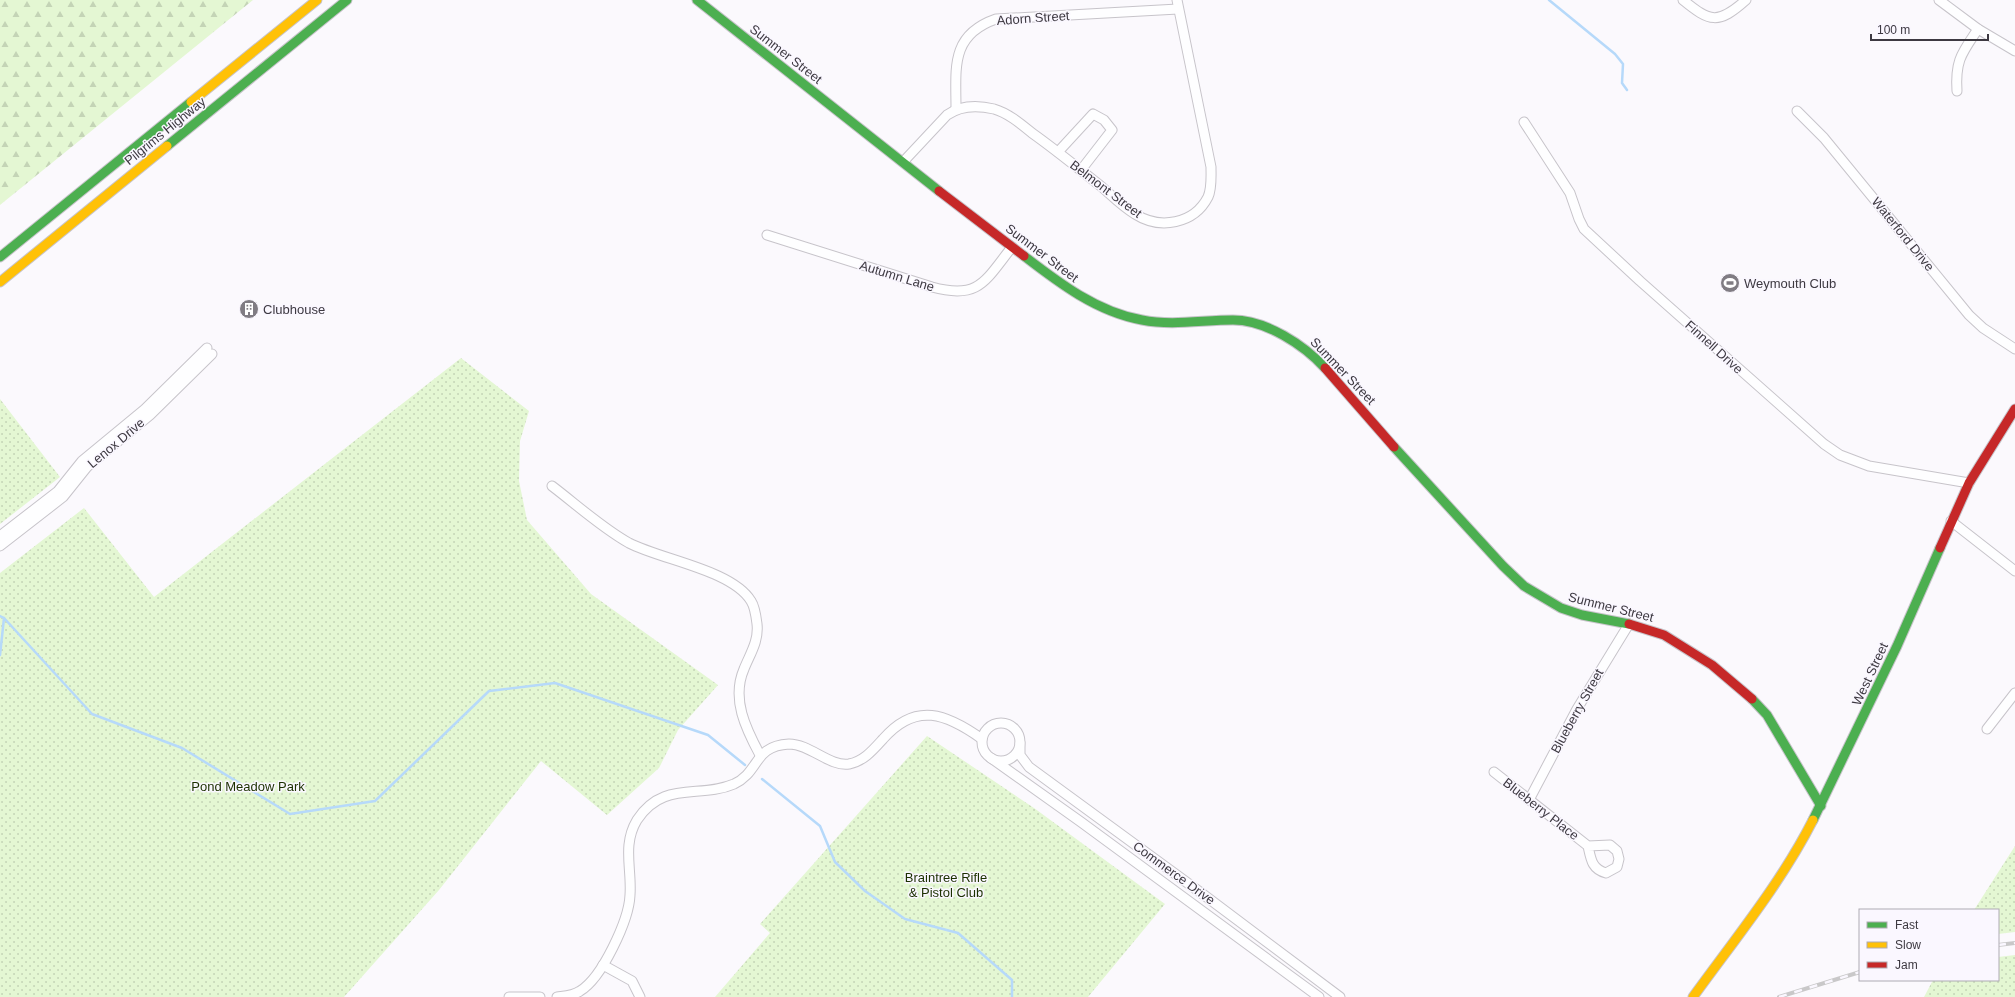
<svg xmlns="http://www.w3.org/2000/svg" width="2015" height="997" viewBox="0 0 2015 997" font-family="Arial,sans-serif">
<defs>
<pattern id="forest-firs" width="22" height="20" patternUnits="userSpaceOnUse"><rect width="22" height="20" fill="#e4f7d3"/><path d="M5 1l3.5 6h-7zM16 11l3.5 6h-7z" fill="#c4d4b6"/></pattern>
<pattern id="park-dots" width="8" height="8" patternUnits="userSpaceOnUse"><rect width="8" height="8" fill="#e4f7d3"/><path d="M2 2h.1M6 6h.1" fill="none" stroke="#c4d4b6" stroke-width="1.8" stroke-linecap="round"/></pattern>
</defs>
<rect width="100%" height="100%" fill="#fbf9fd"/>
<path fill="url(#forest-firs)" d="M0,0H253L0,205Z"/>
<g fill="url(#park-dots)">
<path d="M461,358L529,411L520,441L519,481L527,520L591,594L718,685L678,730L659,768L607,815L541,761L439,890L344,997H0V573L84,508L154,597Z"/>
<path d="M0,399L60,477L0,524Z"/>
<path d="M927,736L1034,808L1165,904L1088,997H715L770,933L760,924Z"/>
<path d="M2015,846V932L1998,934V910H1974Z"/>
<path d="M2015,955V997H1924L1933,980H1998V957Z"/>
</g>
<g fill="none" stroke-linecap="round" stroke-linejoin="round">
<g stroke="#b6d9fa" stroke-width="2.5">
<path d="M1549,0L1615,54L1623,64L1622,83L1627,90"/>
<path d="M0,616L4,618L92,714L182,748L290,814L375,801L489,691L555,683L708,735L745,765"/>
<path d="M0,655L4,618"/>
<path d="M762,779L820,826L835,862L865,891L905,919L958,933L1012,980V997"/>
</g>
<g stroke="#c7c4ca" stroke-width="11">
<g id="street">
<path d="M1683,0C1710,22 1718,25 1746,0"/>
<path d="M1939,0L1978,29L2015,51"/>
<path d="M1957,91C1955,60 1962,53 1978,29"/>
<path d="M956,109C956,68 950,35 996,19L1178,9"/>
<path d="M1797,111L1824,138L1969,315L1983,328L2015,349"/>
<path d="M1524,122L1570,193L1579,219L1584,229L1640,281L1824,444L1840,455L1869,466L1969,483"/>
<path d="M1058,152L1093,114L1104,120L1112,130L1081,170"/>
<path d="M903,162L947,115C961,105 977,105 994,109C1008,113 1021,124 1032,133C1056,150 1079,169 1102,187C1112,196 1123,207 1135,214C1160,230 1194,224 1208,197C1212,188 1211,177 1211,167L1177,0"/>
<path d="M767,235L932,287C979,300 985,281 1012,247"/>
<path d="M552,486C577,505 602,528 629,543C662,560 732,570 751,601C755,607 756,616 757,624C759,641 750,654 744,669C731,699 746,729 760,755"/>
<path d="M1951,521L2015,571"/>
<path d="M0,536L58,491L82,461L145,409L207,348"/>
<path d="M0,546L63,497L87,467L150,415L212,354"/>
<circle cx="1001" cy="742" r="19"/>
<path d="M1987,729L2015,693"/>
<path d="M1020,743V755L1029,767L1204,895L1340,997"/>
<path d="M991,758L1081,822L1319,997"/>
<path d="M1494,772L1588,846L1610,845L1617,851L1619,859L1617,867L1606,873C1592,869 1591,860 1588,846"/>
<path d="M1529,800L1577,709L1629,624"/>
<path d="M603,965L632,981L640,997"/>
<path d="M509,997H540"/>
<path d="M557,997C565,996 573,996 580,991C602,978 629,920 630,895C632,869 622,845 637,820C663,780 699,799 734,784C760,772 753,746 789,744C810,744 830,767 849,764C864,761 873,750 883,739C916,701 947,714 982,739"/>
</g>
</g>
<g stroke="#c7c4ca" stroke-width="11">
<g id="fast">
<path d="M697,0L939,191"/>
<path d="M167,146L347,0"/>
<path d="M1024,256C1059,283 1097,312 1142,320C1172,326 1203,320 1233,320C1266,320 1304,345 1325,368"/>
<path d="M0,257L191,102"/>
<path d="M1394,447L1503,566L1524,586L1561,608L1582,615L1629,624"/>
<path d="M1752,699L1767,715L1821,806"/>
<path d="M1813,820L1897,646L1940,548"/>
</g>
</g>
<g stroke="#c7c4ca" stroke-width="11">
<g id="slow">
<path d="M191,102L317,0"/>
<path d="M0,282L167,146"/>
<path d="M1693,997C1735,939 1781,883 1813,820"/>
</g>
</g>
<g stroke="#c7c4ca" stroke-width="11">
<g id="jam">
<path d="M939,191L1024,256"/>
<path d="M1325,368L1394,447"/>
<path d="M1940,548L1969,483L2015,409"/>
<path d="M1629,624L1664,635L1712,665L1752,699"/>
</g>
</g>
<use href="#street" stroke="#fefeff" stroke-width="9"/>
<use href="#fast" stroke="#4caf50" stroke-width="9"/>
<use href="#slow" stroke="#ffc107" stroke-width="9"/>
<use href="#jam" stroke="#c62828" stroke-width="9"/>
<g stroke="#c9c8c9" stroke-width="4">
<g id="rail">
<path d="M1998,945L2015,943"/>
<path d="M1779,997L1860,972"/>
</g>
</g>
<use href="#rail" stroke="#faf7ff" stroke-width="2.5" stroke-dasharray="8" stroke-linecap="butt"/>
</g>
<defs>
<g id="stadium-disc" transform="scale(1)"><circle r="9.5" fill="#807c83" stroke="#faf7ff"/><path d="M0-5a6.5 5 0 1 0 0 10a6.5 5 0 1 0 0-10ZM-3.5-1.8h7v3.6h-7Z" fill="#fff"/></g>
<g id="building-disc" transform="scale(1)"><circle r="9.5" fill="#807c83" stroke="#faf7ff"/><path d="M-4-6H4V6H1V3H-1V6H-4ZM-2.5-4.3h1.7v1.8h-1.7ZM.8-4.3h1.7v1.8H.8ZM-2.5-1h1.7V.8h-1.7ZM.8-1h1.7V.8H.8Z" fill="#fff"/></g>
</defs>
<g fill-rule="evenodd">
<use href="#stadium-disc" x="1730" y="283"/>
<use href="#building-disc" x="249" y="309"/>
</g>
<g text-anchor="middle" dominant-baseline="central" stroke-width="3" stroke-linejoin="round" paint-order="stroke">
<g font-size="13" fill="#3d3941" stroke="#faf7ff">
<text transform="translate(1033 18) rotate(-4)">Adorn Street</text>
<text transform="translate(786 54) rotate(38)">Summer Street</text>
<text transform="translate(165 131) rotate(-39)">Pilgrims Highway</text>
<text transform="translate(1106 189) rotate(37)">Belmont Street</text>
<text transform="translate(1903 234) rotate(51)">Waterford Drive</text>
<text transform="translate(1042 253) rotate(37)">Summer Street</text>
<text transform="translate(897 276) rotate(17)">Autumn Lane</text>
<text transform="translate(1714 347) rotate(42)">Finnell Drive</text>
<text transform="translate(1343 371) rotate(46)">Summer Street</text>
<text transform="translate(116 443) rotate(-40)">Lenox Drive</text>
<text transform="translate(1611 607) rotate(14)">Summer Street</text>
<text transform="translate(1870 674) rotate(-65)">West Street</text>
<text transform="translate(1577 711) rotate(-61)">Blueberry Street</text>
<text transform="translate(1541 809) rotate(38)">Blueberry Place</text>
<text transform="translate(1174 873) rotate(36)">Commerce Drive</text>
</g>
<g font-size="13" fill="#3d3941" stroke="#faf7ff" text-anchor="start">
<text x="1744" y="283">Weymouth Club</text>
<text x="263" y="309">Clubhouse</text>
</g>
<g font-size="13" fill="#1c3100" stroke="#faf7ff">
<text x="248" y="786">Pond Meadow Park</text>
<text x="946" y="877">Braintree Rifle<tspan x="946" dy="15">&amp; Pistol Club</tspan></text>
</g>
</g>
<rect x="1859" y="909" width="140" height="72" fill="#faf7ff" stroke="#aeabb3"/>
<rect x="1867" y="922" width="20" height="6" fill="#4caf50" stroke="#aeabb3"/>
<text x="1895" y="929" font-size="12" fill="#3d3941">Fast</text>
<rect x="1867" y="942" width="20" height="6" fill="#ffc107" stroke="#aeabb3"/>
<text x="1895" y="949" font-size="12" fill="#3d3941">Slow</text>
<rect x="1867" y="962" width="20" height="6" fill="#c62828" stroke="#aeabb3"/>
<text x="1895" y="969" font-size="12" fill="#3d3941">Jam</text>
<path d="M1871 34v6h117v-6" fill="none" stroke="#3d3941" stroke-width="2"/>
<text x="1877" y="34" font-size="12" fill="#3d3941" stroke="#faf7ff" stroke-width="3" paint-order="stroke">100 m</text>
</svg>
